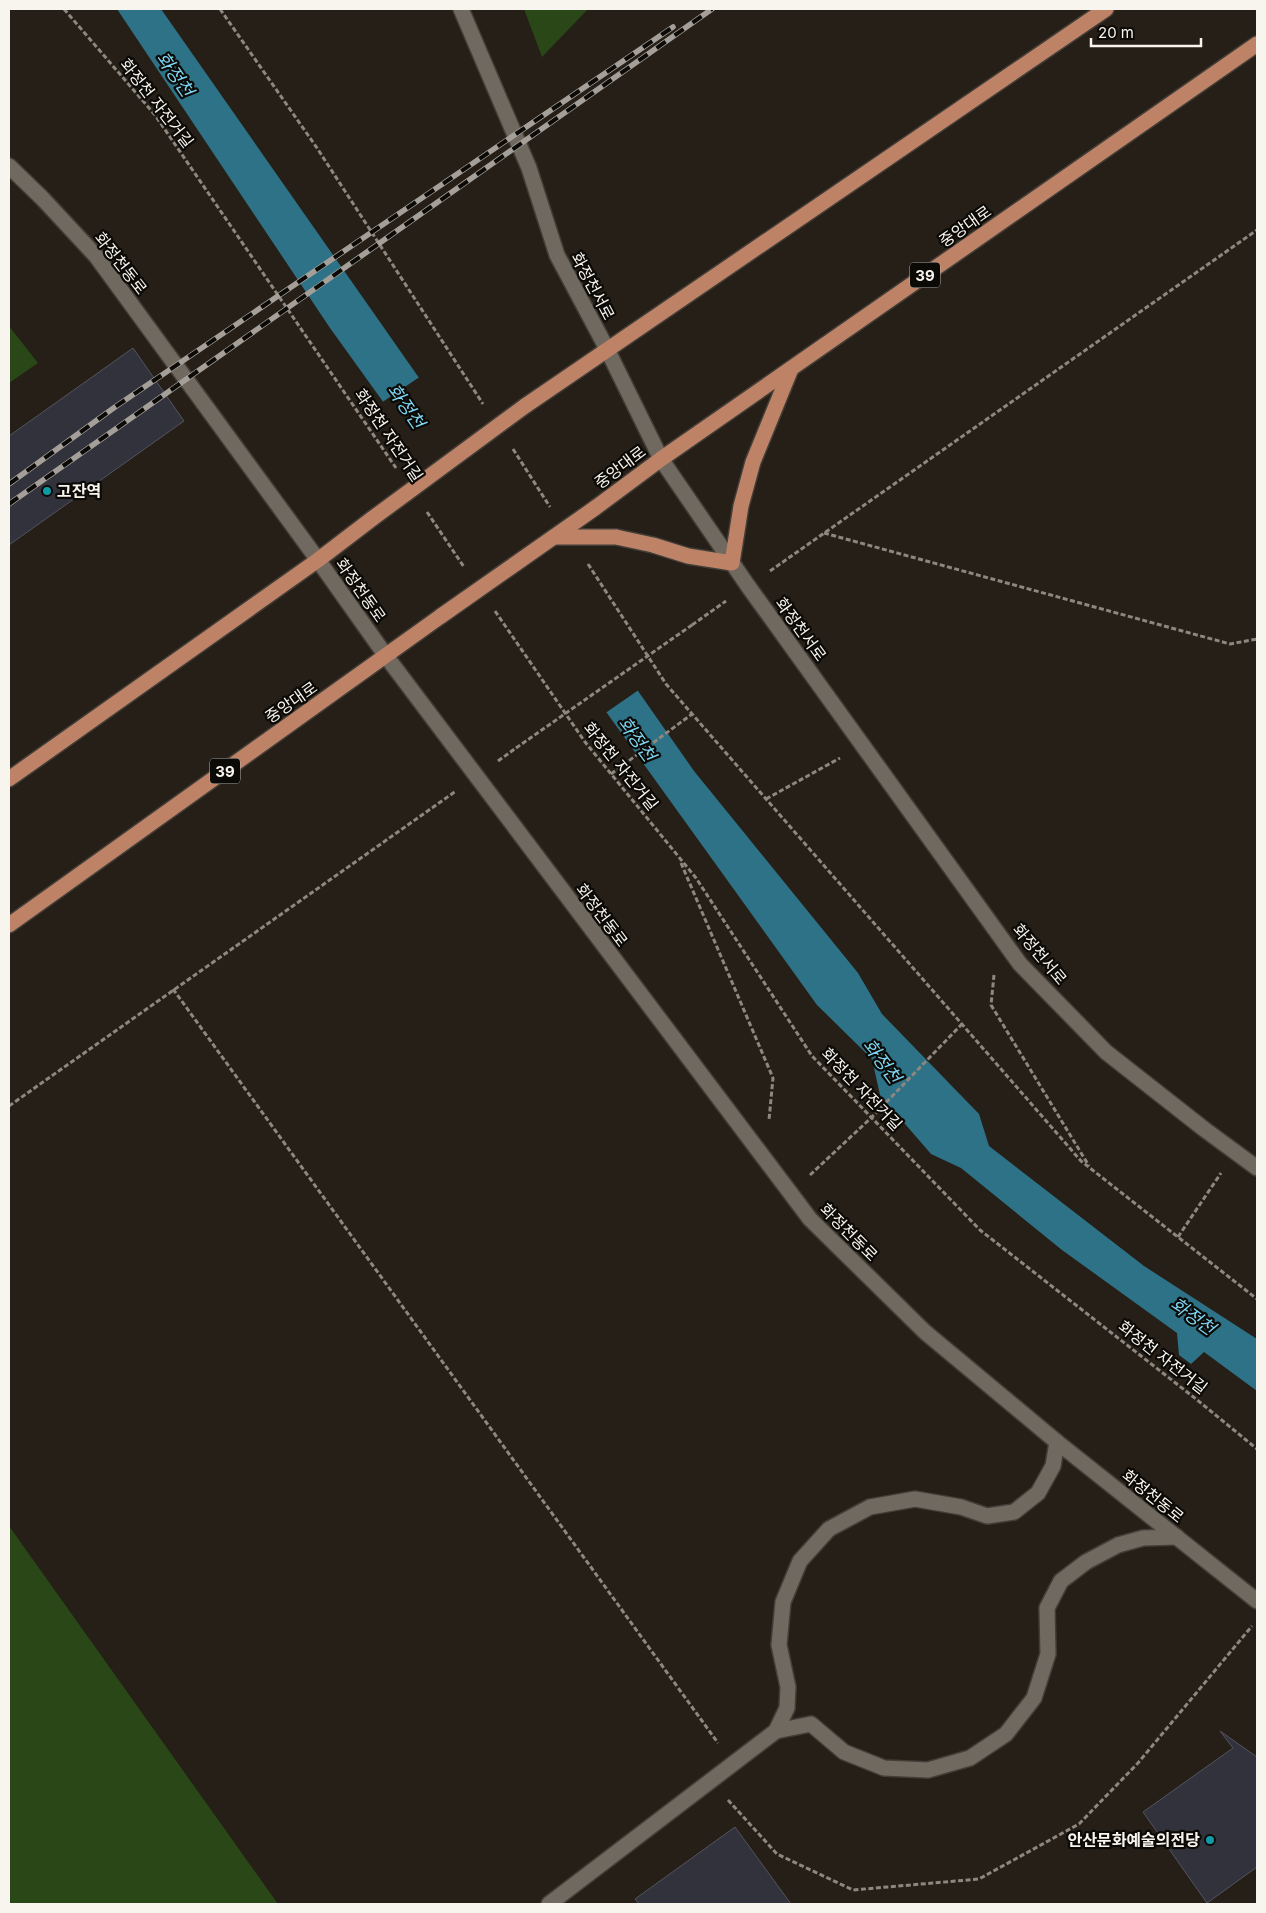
<svg xmlns="http://www.w3.org/2000/svg" width="1266" height="1913" viewBox="0 0 1266 1913" font-family="Inter,'Noto Sans KR',sans-serif">
<rect width="100%" height="100%" fill="#261f17"/>
<g fill="#294717">
<path d="M524,9H588L542,57Z"/>
<path d="M9,326L38,363L9,383Z"/>
<path d="M9,1526L278,1904H9Z"/>
</g>
<path fill="#2d7287" d="M117,9H161L694,771L858,973L882,1014L979,1114L989,1146L1144,1266L1257,1339V1391L1204,1352L1191,1364L1179,1355L1177,1333L1062,1250L961,1168L931,1154L880,1095L872,1059L817,1005L330,328Z"/>
<path fill="#261f17" d="M421,376L640,689L604,714L381,403Z"/>
<g fill="#32323c" stroke="#53545f">
<path d="M133,348L184,421L9,545V436Z"/>
<path d="M1220,1731L1257,1757V1867L1207,1903L1143,1812L1233,1748Z"/>
<path d="M735,1827L791,1904H639L635,1899Z"/>
</g>
<g fill="none" stroke-linecap="round" stroke-linejoin="round">
<g stroke="#423d37" stroke-width="18">
<g id="minor">
<path d="M461,9L529,168L557,255L607,349L661,459L748,586L1020,964L1106,1052L1204,1129L1257,1168"/>
<path d="M9,166L43,199L96,256L318,560L386,656L810,1219L925,1332L1057,1442L1257,1601"/>
<path d="M776,1731L811,1724L844,1752L884,1768L928,1770L970,1758L1006,1734L1034,1698L1048,1654L1047,1608L1061,1581L1086,1562L1118,1545L1143,1538L1177,1537"/>
<path d="M549,1904L776,1731L787,1708L788,1687L779,1645L783,1602L800,1561L829,1529L870,1507L915,1499L961,1507L987,1516L1014,1512L1038,1493L1053,1466L1057,1442"/>
</g>
</g>
<g stroke="#423d37" stroke-width="18">
<g id="major">
<path d="M525,406L1106,9"/>
<path d="M595,508L661,459L1257,44"/>
<path d="M616,537L653,545L688,556L732,563L741,506L753,462L791,369"/>
<path d="M9,779L318,560L373,518"/>
<path d="M9,925L441,616"/>
</g>
</g>
<g stroke="#8d8780" stroke-width="3" stroke-dasharray="5 2.5" stroke-linecap="butt">
<path d="M64,9L155,115L396,468"/>
<path d="M220,9L317,148L483,404"/>
<path d="M513,449L550,507"/>
<path d="M427,512L464,567"/>
<path d="M824,533L1230,644L1257,639"/>
<path d="M588,564L666,684L1081,1161L1257,1299"/>
<path d="M770,571L1257,230"/>
<path d="M495,611L585,742L696,878L812,1056L980,1230L1196,1399L1257,1449"/>
<path d="M692,625L726,601"/>
<path d="M498,761L516,748"/>
<path d="M611,774L692,714"/>
<path d="M766,799L840,758"/>
<path d="M681,863L773,1078L769,1120"/>
<path d="M994,975L991,1005L1089,1166"/>
<path d="M173,989L718,1743"/>
<path d="M9,1106L456,791"/>
<path d="M810,1175L872,1117L962,1024"/>
<path d="M1178,1237L1221,1173"/>
<path d="M728,1800L777,1854L853,1890L979,1879L1079,1824L1138,1763L1252,1626"/>
</g>
<use href="#minor" stroke="#70695f" stroke-width="15"/>
<use href="#major" stroke="#be8367" stroke-width="15"/>
<g stroke="#a49f98" stroke-width="5.5">
<g id="rail">
<path d="M9,484L115,407L673,27"/>
<path d="M9,504L712,9"/>
</g>
</g>
<use href="#rail" stroke="#0c0a07" stroke-width="4" stroke-dasharray="11" stroke-linecap="butt"/>
<g stroke="#423d37" stroke-width="18" stroke-linecap="butt">
<g id="major-bridge">
<path d="M373,518L525,406"/>
<path d="M554,537H616"/>
<path d="M441,616L595,508"/>
</g>
</g>
<path stroke="#8d8780" stroke-width="3" stroke-dasharray="5 2.5" stroke-linecap="butt" d="M516,748L692,625"/>
<use href="#major-bridge" stroke="#be8367" stroke-width="15"/>
</g>
<g fill="#0f9aa8" stroke="#0c0a07" stroke-width="2">
<circle cx="47" cy="491" r="5"/>
<circle cx="1210" cy="1840" r="5"/>
</g>
<g text-anchor="middle" dominant-baseline="central" stroke-width="4.5" stroke-linejoin="round" paint-order="stroke">
<g fill="#0c0a07" stroke="#b1aea9" stroke-width="1">
<rect x="910" y="262.5" width="30" height="25" rx="4"/>
<rect x="210" y="758.5" width="30" height="25" rx="4"/>
</g>
<g font-size="15" font-weight="bold" fill="#f8f4ee">
<text x="925" y="275">39</text>
<text x="225" y="771">39</text>
</g>
<g font-size="16" fill="#f8f4ee" stroke="#0c0a07">
<text transform="translate(157 103) rotate(52)">화정천 자전거길</text>
<text transform="translate(965 226) rotate(-35)">중앙대로</text>
<text transform="translate(121 263) rotate(52)">화정천동로</text>
<text transform="translate(593 286) rotate(62)">화정천서로</text>
<text transform="translate(389 435) rotate(56)">화정천 자전거길</text>
<text transform="translate(620 467) rotate(-37)">중앙대로</text>
<text transform="translate(361 590) rotate(55)">화정천동로</text>
<text transform="translate(801 629) rotate(54)">화정천서로</text>
<text transform="translate(291 702) rotate(-35)">중앙대로</text>
<text transform="translate(621 766) rotate(51)">화정천 자전거길</text>
<text transform="translate(602 915) rotate(53)">화정천동로</text>
<text transform="translate(1040 954) rotate(50)">화정천서로</text>
<text transform="translate(862 1089) rotate(46)">화정천 자전거길</text>
<text transform="translate(849 1232) rotate(45)">화정천동로</text>
<text transform="translate(1163 1357) rotate(38)">화정천 자전거길</text>
<text transform="translate(1153 1496) rotate(39)">화정천동로</text>
</g>
<g font-size="16" font-weight="bold" fill="#f8f4ee" stroke="#0c0a07" text-anchor="start">
<text x="57" y="491">고잔역</text>
<text x="1200" y="1840" text-anchor="end">안산문화예술의전당</text>
</g>
<g font-size="18" font-style="italic" fill="#7ed6f3" stroke="#0c0a07">
<text transform="translate(175 74) rotate(55)">화정천</text>
<text transform="translate(406 406) rotate(55)">화정천</text>
<text transform="translate(637 739) rotate(54)">화정천</text>
<text transform="translate(882 1061) rotate(53)">화정천</text>
<text transform="translate(1193 1316) rotate(36)">화정천</text>
</g>
</g>
<rect width="1266" height="1913" fill="none" stroke="#f8f4ee" stroke-width="20"/>
<path d="M1091 38v8h110v-8" fill="none" stroke="#f8f4ee" stroke-width="2.5"/>
<text x="1098" y="38" font-size="15" fill="#f8f4ee" stroke="#0c0a07" stroke-width="4" paint-order="stroke">20 m</text>
</svg>
